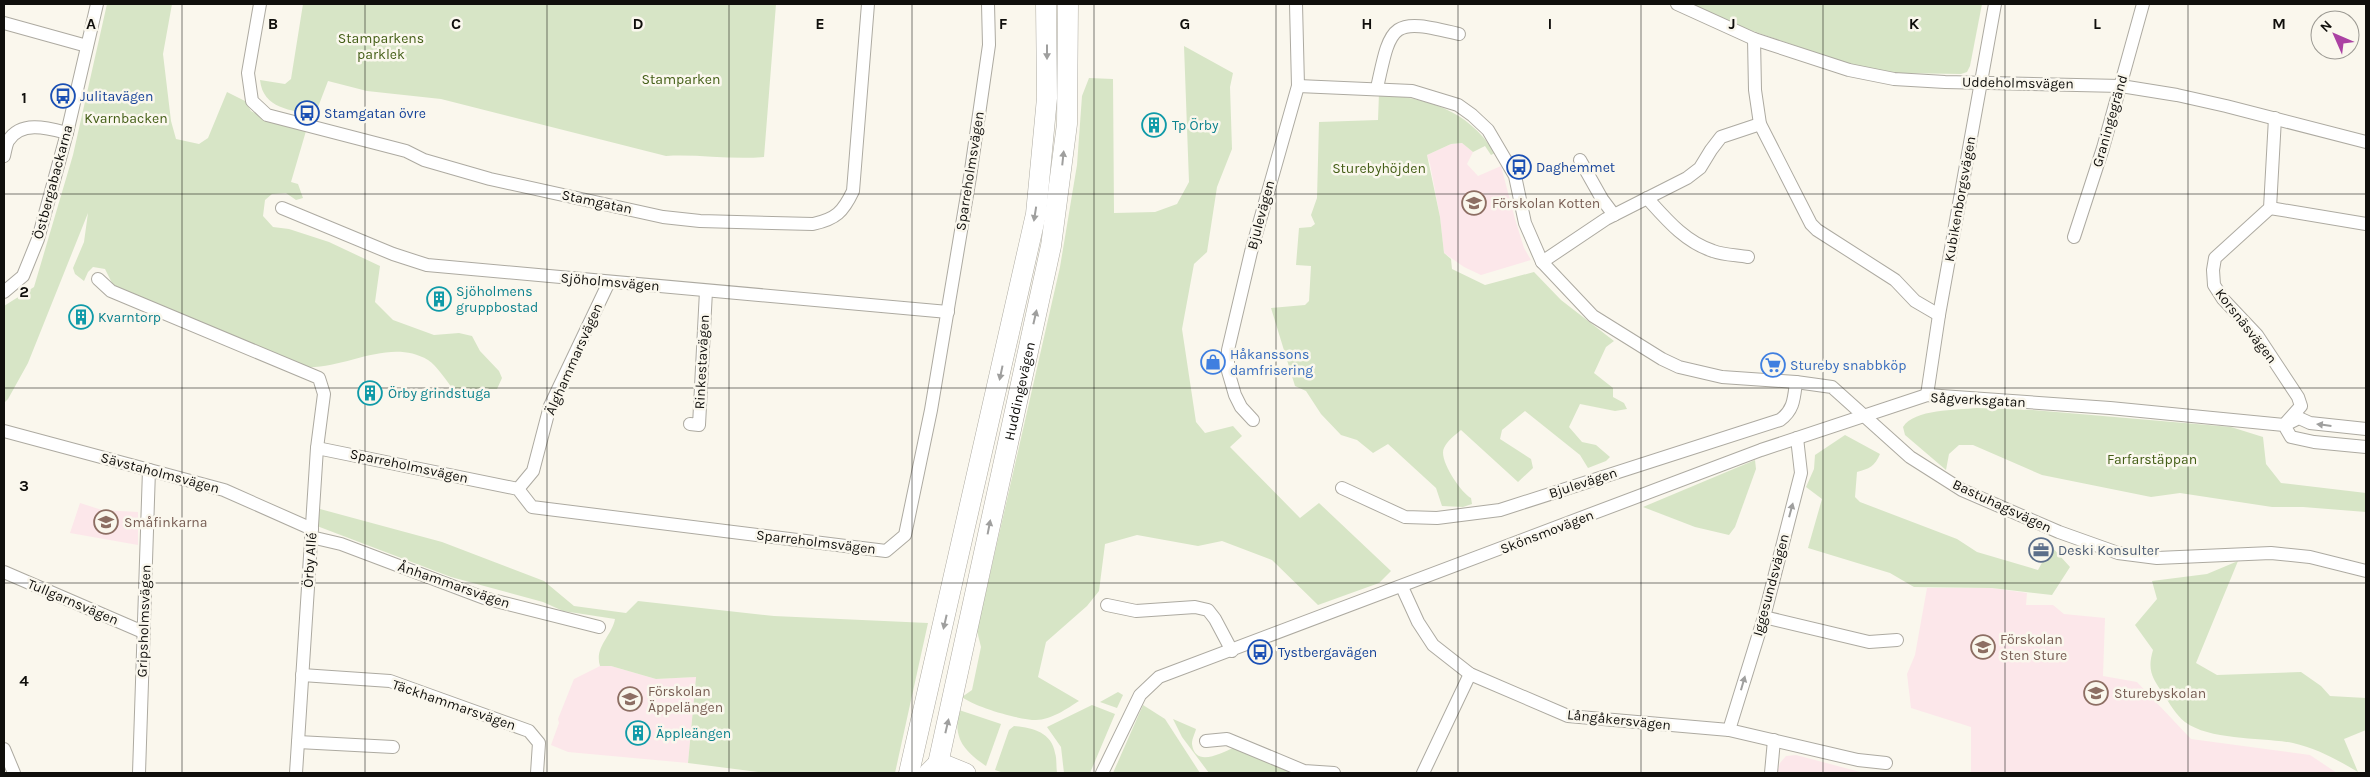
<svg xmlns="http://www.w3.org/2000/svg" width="2370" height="777" viewBox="0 0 2370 777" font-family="Karla,sans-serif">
<rect width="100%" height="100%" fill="#faf7ed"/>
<g fill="#fce7ea">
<path d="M1462,143L1473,152L1467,164L1478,176L1501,166L1515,219L1524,248L1531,260L1481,275L1464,267L1444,253L1440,217L1430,164L1427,155L1451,144Z"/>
<path d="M80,503L102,510L138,512V545L70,533Z"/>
<path d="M1927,588H1992L2027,593L2026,605H2053L2064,614L2105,618L2103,676L2137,682L2191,739L2310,755L2337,773H1971V727L1911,708L1907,674L1915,655Z"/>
<path d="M600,666H611L656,679L696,677L688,763L568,752L551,745L559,723L558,719L574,679Z"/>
<path d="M1796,755L1864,773H1777L1780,763L1786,756Z"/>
</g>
<g fill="#d7e5c6">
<path d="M107,4H172L163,54L171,121L176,139L199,144L208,138L227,92L245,101L251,111L264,118L306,131L291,182L298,184L303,198L296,200L286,193L272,194L265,200L263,216L273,227L289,229L329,242L380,266L375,302L393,320L434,335L459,333L472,336L480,351L499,371L502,378L497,389H453C446,380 437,366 428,360C389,337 345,370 304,367L117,288L113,285L105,269L93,267L88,272L84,281L75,274L73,268L84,242L88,213L28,363L8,399L4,403V306L34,287L73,155Z"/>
<path d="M303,4H776L764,157C731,160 698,154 666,156L441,99L367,91L328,81L315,115C291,110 263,109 260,80L285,84L291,79Z"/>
<path d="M1691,4H1982L1970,66L1967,72L1961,74L1896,73L1852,65L1738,26Z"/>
<path d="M1184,46L1233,73L1230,87L1232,149L1217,187L1207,252L1194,264L1182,329L1196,422L1205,433L1233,426L1242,436L1230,447L1300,518L1319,503L1391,571L1379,583L1318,605L1272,560L1222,541L1198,546L1137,535L1105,544L1099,591L1087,606L1046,642L1038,677L1079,701C1068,708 1051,720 1036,720C1019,720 975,707 962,697L972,690L981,647L977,631L1060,267L1077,165L1082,96L1089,78L1113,79L1114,213L1155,212L1177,204L1189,182Z"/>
<path d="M1379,93C1429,100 1466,108 1495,153L1491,155L1485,146L1473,152L1462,143L1451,144L1427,155L1440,217L1444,253L1451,259L1452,269L1485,285L1534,272L1561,300L1614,341L1606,347L1594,373L1613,388V397L1624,403L1627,409L1615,411L1580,404L1569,427L1582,442L1596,445L1610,457L1606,461L1588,468L1580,455L1525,411L1502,430L1500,439L1531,459L1533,468L1518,482L1461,430C1455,435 1447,441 1444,448C1438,459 1461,493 1471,498L1472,504L1463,507L1442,506L1436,488L1388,444L1373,453L1357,440L1341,435L1321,414L1306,391L1295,386L1271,308L1305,305L1309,301L1311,266L1296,265L1299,228L1311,227L1315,224L1311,215L1317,198L1319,122L1378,120Z"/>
<path d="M1977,408L2033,410L2231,427L2263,437L2266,464L2281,483L2366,493V512L2303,507H2272L2180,493L2151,497L2042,475L1973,445H1959L1949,454L1946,470L1905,435L1903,427C1914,409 1957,410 1977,408Z"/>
<path d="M1845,435L1880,454C1875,466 1869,469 1857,472L1855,497L1860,502L1957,539L1977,552L2038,570L2051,546L2070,567L2052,595L1992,588L1914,587L1890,573L1808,548L1822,499L1806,487L1814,469L1815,455Z"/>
<path d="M1755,460L1756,469L1735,527L1729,535L1695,527L1643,507Z"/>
<path d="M320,509L442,542L544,581L574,606L626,613L638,601L774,616L928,623L895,773H766L688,763L696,677L656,679L611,666H600C594,647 612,636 615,619L563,611L543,602L451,577L317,526Z"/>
<path d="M2238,561L2196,663L2217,675L2301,672L2321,686L2330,696L2366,698V730L2344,739L2358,772C2338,760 2316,748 2293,743C2262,737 2211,741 2185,722C2176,715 2170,704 2164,695C2152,678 2147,670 2153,650L2135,625L2157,599L2152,581L2207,574Z"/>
<path d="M1118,692L1123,695L1117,708L1100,702Z"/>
<path d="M1092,705L1115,714L1090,773H1064L1061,747L1047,727Z"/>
<path d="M1143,705L1165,719L1200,773H1113Z"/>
<path d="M959,710L1001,724L986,766C963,750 953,738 959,710Z"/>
<path d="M1173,719L1196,729C1195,734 1192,738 1192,744C1195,768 1221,753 1233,748L1303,773H1209L1182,737Z"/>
<path d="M1014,726C1031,727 1052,732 1055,753C1057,759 1056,766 1057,773H1004L995,770L1009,730Z"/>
</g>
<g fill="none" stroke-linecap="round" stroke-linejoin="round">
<g stroke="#adaaa1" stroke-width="14">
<g id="minor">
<path d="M260,4L248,73L252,101L267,115L406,151L424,160L490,179L663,217L700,221L813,224C836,219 843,212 853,191L868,4"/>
<path d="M1677,4L1754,39L1849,70L1894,79L1945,82L2121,86L2177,95L2226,106L2366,142"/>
<path d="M4,23L87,46"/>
<path d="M1754,39L1755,90L1760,124L1811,224L1817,230L1895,280L1915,301L1939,315"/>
<path d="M1298,86L1412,91L1458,105L1472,115L1488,130L1515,176L1525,223L1542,262L1593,316L1662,359L1679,367L1722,377L1796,382L1832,387L1910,457L1962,490L2059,532L2118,553L2157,558L2271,553L2310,557L2366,571"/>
<path d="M1377,88C1391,23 1391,17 1459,34"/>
<path d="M2275,118L2270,208L2215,258L2213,270L2214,285L2223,299L2257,335L2298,397L2301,406L2284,425"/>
<path d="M4,156C5,152 6,145 8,141C21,120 48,128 67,133"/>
<path d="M1580,160L1602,199L1614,215"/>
<path d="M1647,198C1666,219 1685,242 1713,251C1724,255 1737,255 1748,257"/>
<path d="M282,208L393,254L427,265L948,312"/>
<path d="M2270,208L2366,224"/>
<path d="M2074,237L2103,148L2143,4"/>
<path d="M1542,262L1606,219L1687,178L1700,168L1711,150L1721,137L1760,124"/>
<path d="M98,279L111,291L319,378L324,394L317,448L296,773"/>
<path d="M4,292L23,276L38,239L67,133L97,4"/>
<path d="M1927,395L1939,315L1995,4"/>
<path d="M1253,420L1241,407L1235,395L1228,371V350L1251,252L1298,86L1296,4"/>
<path d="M690,424L699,425L706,291"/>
<path d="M2287,424L2299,418L2310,423L2366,429"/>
<path d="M4,431L224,490L312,529"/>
<path d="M317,448L518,489L532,507L886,551L905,535L931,410L970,177L989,45L988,4"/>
<path d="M1342,488L1405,517L1437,518L1500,510L1780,420C1794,410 1794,398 1796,382"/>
<path d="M518,489L533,471L550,406L609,282"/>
<path d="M311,537L341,544L484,598L599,627"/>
<path d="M4,572L143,632"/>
<path d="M1402,587L1418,622L1433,645L1470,674L1568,716L1729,730L1858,760L1886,763"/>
<path d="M1107,605L1136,611L1195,607L1208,610L1215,619L1232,651"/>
<path d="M1764,617L1869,642L1897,640"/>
<path d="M302,675L390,681L529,731L539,743L537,773"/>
<path d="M1729,730L1764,617L1801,473L1797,438"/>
<path d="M1206,741L1227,739L1304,771L1334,773"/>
<path d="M298,742L393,747"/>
<path d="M4,749L14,773"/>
<path d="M139,773L149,470"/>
<path d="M1102,773L1140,695L1159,677L1761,450L1927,395L2110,408L2284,425L2291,437L2314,442L2366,447"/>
<path d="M1423,773L1470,674"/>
<path d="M1771,773L1774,740"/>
</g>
</g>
<g stroke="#adaaa1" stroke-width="20">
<path id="secondary" d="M928,773L939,762L966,773"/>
</g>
<g stroke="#adaaa1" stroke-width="21">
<g id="primary">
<path d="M909,773L1036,214L1047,98L1046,4"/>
<path id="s1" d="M936,773L1051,246L1067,124L1068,4"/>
</g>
</g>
<use href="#minor" stroke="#fff" stroke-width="12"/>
<use href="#secondary" stroke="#fff" stroke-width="19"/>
<use href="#primary" stroke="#fff" stroke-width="20"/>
</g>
<defs><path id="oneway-solid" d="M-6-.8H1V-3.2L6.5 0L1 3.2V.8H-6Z" transform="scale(1.25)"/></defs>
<g fill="#9f9f9e">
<use href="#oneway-solid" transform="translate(1047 52) rotate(90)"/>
<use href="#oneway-solid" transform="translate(1063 158) rotate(-84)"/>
<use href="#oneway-solid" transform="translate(1035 214) rotate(99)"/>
<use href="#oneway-solid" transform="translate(1035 317) rotate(-77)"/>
<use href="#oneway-solid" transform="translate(1001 373) rotate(102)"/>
<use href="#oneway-solid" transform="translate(2324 425) rotate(-173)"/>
<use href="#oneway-solid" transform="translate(1791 510) rotate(-75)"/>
<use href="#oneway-solid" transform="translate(989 527) rotate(-79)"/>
<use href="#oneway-solid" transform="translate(945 622) rotate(103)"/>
<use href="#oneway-solid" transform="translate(1743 683) rotate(-74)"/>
<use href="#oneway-solid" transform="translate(947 726) rotate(-77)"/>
</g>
<path fill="none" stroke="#100f0c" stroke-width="1" stroke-opacity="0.55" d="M182,4V773M365,4V773M547,4V773M729,4V773M912,4V773M1094,4V773M1276,4V773M1458,4V773M1641,4V773M1823,4V773M2005,4V773M2188,4V773M4,194H2366M4,388H2366M4,583H2366"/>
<defs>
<g id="bus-ring" transform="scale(1.25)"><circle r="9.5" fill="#faf7ed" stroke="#1a4fb4" stroke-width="1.5"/><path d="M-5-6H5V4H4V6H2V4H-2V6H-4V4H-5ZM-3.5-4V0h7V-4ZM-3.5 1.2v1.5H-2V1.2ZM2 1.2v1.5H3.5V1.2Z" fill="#1a4fb4"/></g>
<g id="building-ring" transform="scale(1.25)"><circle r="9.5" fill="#faf7ed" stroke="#0f9aa8" stroke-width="1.5"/><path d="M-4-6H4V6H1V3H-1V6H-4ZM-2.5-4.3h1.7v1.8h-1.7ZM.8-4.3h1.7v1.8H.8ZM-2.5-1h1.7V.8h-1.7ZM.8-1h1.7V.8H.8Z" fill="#0f9aa8"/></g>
<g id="school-ring" transform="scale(1.25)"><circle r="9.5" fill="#faf7ed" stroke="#8d6e63" stroke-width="1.5"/><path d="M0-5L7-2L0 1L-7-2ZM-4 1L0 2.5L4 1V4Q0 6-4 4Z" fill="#8d6e63"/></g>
<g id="shop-ring" transform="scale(1.25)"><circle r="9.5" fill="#faf7ed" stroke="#3f7fe0" stroke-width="1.5"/><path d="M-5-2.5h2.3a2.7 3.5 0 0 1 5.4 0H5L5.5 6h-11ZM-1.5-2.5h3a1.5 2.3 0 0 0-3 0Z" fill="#3f7fe0"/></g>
<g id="supermarket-ring" transform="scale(1.25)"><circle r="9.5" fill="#faf7ed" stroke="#3f7fe0" stroke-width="1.5"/><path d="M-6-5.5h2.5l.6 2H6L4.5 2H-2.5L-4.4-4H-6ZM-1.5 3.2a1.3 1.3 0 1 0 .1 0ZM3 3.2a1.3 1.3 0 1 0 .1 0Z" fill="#3f7fe0"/></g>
<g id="office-ring" transform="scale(1.25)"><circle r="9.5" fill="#faf7ed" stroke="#5c6f8a" stroke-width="1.5"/><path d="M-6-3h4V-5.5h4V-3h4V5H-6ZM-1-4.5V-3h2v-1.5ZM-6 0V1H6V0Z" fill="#5c6f8a"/></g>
</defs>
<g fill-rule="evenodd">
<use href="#bus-ring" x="63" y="96"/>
<use href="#bus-ring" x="307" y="113"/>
<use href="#building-ring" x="1154" y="125"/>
<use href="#bus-ring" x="1519" y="167"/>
<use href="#school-ring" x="1474" y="203"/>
<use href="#building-ring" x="439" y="299"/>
<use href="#building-ring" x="81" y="317"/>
<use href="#shop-ring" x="1213" y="362"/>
<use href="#supermarket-ring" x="1773" y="365"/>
<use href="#building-ring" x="370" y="393"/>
<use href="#school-ring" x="106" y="522"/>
<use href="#office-ring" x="2041" y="550"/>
<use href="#school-ring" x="1983" y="647"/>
<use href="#bus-ring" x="1260" y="652"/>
<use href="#school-ring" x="2096" y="693"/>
<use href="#school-ring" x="630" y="699"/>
<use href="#building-ring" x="638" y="733"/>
</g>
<g text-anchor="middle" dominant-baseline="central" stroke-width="5" stroke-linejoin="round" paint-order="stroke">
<g font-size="14" fill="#435e16" stroke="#faf7ed">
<text x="381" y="38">Stamparkens<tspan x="381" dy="16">parklek</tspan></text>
<text x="681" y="79">Stamparken</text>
<text x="126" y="118">Kvarnbacken</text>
<text x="1379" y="168">Sturebyhöjden</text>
<text x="2152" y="459">Farfarstäppan</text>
</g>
<g font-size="14" fill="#100f0c" stroke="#faf7ed">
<text transform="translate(2018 83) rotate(1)">Uddeholmsvägen</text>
<text transform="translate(2110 121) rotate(-74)">Graningegränd</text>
<text transform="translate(970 171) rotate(-81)">Sparreholmsvägen</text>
<text transform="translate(53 182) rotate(-75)">Östbergabackarna</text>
<text transform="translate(1960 199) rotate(-80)">Kubikenborgsvägen</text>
<text transform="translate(597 202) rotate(12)">Stamgatan</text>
<text transform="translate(1261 215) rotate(-75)">Bjulevägen</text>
<text transform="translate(610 282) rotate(5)">Sjöholmsvägen</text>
<text transform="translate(2246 326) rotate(52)">Korsnäsvägen</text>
<text transform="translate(574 359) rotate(-66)">Älghammarsvägen</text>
<text transform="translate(702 362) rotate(-87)">Rinkestavägen</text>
<text stroke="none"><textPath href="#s1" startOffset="391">Huddingevägen</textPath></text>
<text transform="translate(1978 400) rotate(3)">Sågverksgatan</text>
<text transform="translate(409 466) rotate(12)">Sparreholmsvägen</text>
<text transform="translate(160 473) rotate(15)">Sävstaholmsvägen</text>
<text transform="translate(1583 483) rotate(-18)">Bjulevägen</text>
<text transform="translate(2002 506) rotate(25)">Bastuhagsvägen</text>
<text transform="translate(1547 532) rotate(-21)">Skönsmovägen</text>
<text transform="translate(816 542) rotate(7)">Sparreholmsvägen</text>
<text transform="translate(310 560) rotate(-86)">Örby Allé</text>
<text transform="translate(454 585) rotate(19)">Ånhammarsvägen</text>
<text transform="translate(1771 585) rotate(-75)">Iggesundsvägen</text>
<text transform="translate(73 602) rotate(23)">Tullgarnsvägen</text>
<text transform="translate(144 621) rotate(-88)">Gripsholmsvägen</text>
<text transform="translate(454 705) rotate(19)">Täckhammarsvägen</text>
<text transform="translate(1619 720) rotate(6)">Långåkersvägen</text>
</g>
<g font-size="14" fill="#164399" stroke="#faf7ed" text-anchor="start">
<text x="80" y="96">Julitavägen</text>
<text x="324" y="113">Stamgatan övre</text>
<text x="1536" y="167">Daghemmet</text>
<text x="1278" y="652">Tystbergavägen</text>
</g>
<g font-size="14" fill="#0d838f" stroke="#faf7ed" text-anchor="start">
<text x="1172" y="125">Tp Örby</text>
<text x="456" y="291">Sjöholmens<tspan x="456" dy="16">gruppbostad</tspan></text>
<text x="98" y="317">Kvarntorp</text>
<text x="388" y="393">Örby grindstuga</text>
<text x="656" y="733">Äppleängen</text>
</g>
<g font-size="14" fill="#785e54" stroke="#faf7ed" text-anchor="start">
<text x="1492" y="203">Förskolan Kotten</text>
<text x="124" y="522">Småfinkarna</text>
<text x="2000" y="639">Förskolan<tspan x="2000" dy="16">Sten Sture</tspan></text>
<text x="648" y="691">Förskolan<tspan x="648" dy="16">Äppelängen</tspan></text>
<text x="2114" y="693">Sturebyskolan</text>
</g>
<g font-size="14" fill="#366cbe" stroke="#faf7ed" text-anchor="start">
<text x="1230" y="354">Håkanssons<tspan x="1230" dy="16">damfrisering</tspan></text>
<text x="1790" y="365">Stureby snabbköp</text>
</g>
<g font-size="14" fill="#4e5e75" stroke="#faf7ed" text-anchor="start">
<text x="2058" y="550">Deski Konsulter</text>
</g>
</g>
<g font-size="16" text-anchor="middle" font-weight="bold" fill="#100f0c" stroke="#faf7ed" stroke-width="5" stroke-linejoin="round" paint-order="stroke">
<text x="91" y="29">A</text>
<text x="273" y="29">B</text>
<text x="456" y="29">C</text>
<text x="638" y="29">D</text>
<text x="820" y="29">E</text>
<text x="1003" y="29">F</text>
<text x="1185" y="29">G</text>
<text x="1367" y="29">H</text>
<text x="1550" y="29">I</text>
<text x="1732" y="29">J</text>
<text x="1914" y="29">K</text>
<text x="2097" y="29">L</text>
<text x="2279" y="29">M</text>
<text x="24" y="103">1</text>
<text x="24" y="297">2</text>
<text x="24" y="491">3</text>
<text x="24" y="686">4</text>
</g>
<rect width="2370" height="777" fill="none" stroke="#100f0c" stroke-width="10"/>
<g transform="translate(2335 35) rotate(315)"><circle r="24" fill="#faf7ed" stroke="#9c9a93"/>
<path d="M0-4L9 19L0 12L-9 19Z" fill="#ab42a3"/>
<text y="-8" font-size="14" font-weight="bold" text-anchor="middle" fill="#100f0c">N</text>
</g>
</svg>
